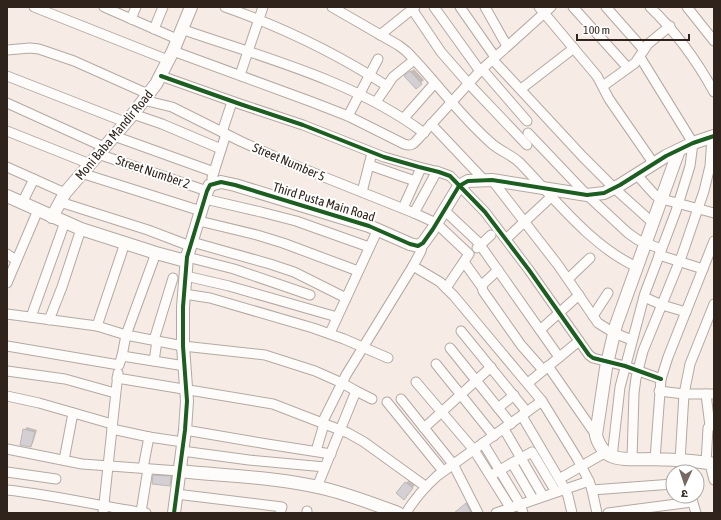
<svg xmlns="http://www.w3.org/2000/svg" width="721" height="520" viewBox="0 0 721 520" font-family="'Asap Condensed','Noto Sans Devanagari',sans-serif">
<rect width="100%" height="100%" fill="#f7ece5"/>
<g fill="#0003">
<path d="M414,69L424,80L421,83L408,73Z"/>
<path d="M27,427L37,430L33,443L31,446L24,430Z"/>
<path d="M159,471L175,472L174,480L170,485L154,476Z"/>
<path d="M409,480L415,485L406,496V483Z"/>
<path d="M471,500L475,513H455Z"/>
</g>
<g fill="#d3cfd2" stroke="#bbb8ba">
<path d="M410,71L422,84L416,89L404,76Z"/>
<path d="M23,429L35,432L31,447L20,445Z"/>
<path d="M153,475L171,476L170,486L152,484Z"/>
<path d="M405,482L413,488L404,500L396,493Z"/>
<path d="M466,503L471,513H454Z"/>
</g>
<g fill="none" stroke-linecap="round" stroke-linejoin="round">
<g stroke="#b3a9a2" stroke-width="11">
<g id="street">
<path d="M34,7L168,60"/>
<path d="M104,7L177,39"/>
<path d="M225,7C282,27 336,53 387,86"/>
<path d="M332,7L398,45L406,51C435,80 459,115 490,142C499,151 511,154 520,163C554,198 592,247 637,267"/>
<path d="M434,7L480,71"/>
<path d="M460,7L495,57"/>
<path d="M485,7L507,46"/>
<path d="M539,7L597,76L609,99L654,164"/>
<path d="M573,7L628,68"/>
<path d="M606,7L644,50"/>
<path d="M650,7C676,32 697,61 714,92"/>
<path d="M687,7L714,41"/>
<path d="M412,9L441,52L469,84L527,145"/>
<path d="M131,19L136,7"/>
<path d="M154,29L163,7"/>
<path d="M181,29C262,57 355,81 424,133"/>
<path d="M380,35L415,7"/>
<path d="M7,50L30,48L39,49L74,61L148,94"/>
<path d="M173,51L312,102L348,116L404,144C410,146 413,145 417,140L480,71L551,7"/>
<path d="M493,60L583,157L614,188L653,223"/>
<path d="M482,69L527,121"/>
<path d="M240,75L263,7"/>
<path d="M7,76L125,122"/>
<path d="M161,76L240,104L303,125L384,157L419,167L439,172L450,176L485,212L529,270L589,355L593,358L625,366L661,379"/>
<path d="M603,86L635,63L648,44L670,26"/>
<path d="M521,89L574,48"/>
<path d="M143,100L172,107L240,141L289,163L414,213L436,223L469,254L446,288"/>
<path d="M376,102L393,77L414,60"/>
<path d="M7,103L104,147"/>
<path d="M133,114L162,124L221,149"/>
<path d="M348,116L378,59"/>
<path d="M404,118L434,84"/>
<path d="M431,124L484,180"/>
<path d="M7,131L90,164"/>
<path d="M222,132L232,102"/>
<path d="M528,133L587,195L628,233L638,240L661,249"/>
<path d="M114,136L214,172"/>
<path d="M98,154L207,191"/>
<path d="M369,165L415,181"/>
<path d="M7,167L65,193"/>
<path d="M81,173L201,211"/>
<path d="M637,175L655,195L662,199L714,213"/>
<path d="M212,178L226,134"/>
<path d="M492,180L558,265L598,323L614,333L632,340"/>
<path d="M362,192L372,153"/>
<path d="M205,199L261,212L296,221L369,247"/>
<path d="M60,202L148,230L190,246"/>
<path d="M22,203L34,179"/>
<path d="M403,208L421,168"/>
<path d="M444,210L478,242L559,357"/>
<path d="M414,213L437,171"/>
<path d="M199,221L257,235L283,243L358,271"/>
<path d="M506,239L551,197"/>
<path d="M192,242L270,264L294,272L346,298"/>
<path d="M477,248L491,235"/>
<path d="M7,254L16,260"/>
<path d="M659,255L703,269"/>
<path d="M187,257L234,269L310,295"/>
<path d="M464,262L482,287"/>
<path d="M413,266L440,282L454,296L542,401L577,458L589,481L592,490L597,513"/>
<path d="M498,270L483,284L482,287L483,291L521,345L543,370"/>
<path d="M186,276L229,286L337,317"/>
<path d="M568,279L590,258"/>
<path d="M7,283L38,210"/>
<path d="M184,294L210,298L313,328L344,339L388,358"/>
<path d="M644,297L662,305L686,312"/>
<path d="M7,314L97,326L126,335L183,346L265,355L315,371L342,383L356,391L317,487"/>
<path d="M593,316L608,293"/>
<path d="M31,317L65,222"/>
<path d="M49,320L62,287L81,229"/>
<path d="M97,326L125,243"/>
<path d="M540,330L579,295"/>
<path d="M461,331L527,412"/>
<path d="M330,333L378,229"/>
<path d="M154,340L173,278"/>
<path d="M7,346L119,365L122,356L185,366"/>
<path d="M450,348L511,424"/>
<path d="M122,356L126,335L156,253"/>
<path d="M154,361L157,341"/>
<path d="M436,364L494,436"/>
<path d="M548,366L596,435"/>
<path d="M7,371L65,379L115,393"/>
<path d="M117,378L273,404L348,433L364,442L425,486"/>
<path d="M416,382L474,450L510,507"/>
<path d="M528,383L579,341"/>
<path d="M356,391L372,399"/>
<path d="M659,391L684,394H714"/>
<path d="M706,394L710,426"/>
<path d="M7,396L39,403L112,424"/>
<path d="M401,399L453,464L478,513"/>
<path d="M387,402L443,471"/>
<path d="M498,408L514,395"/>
<path d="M522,416L565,489L568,496L572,513"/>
<path d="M322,423L346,375L413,266L421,251L423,243"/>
<path d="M424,428L491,367"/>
<path d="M112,429L149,437L143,468"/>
<path d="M504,429L543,496"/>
<path d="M185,430L267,444L331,454"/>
<path d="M149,437L183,442"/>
<path d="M483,443L520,504L523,513"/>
<path d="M7,449L82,464L179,471"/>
<path d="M182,451L249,460L325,467"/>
<path d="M316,451L324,424"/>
<path d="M612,457L620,387L645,293L676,211L690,166L693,143L640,57"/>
<path d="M632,459L634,393L636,378L643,351L682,255L704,191L710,166L712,136"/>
<path d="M655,459L661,379L668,357L714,241"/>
<path d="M64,460L73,413"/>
<path d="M680,461L684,394L690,364L714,304"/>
<path d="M686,461L687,472"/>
<path d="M512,463L532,452L556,492"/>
<path d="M706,463L708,428L710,426H714"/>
<path d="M710,464L714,480"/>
<path d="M7,472L56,479"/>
<path d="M495,473L512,463L533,499"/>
<path d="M559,479L606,452"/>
<path d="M7,490C54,495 99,506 146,513"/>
<path d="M592,490L673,484"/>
<path d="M176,494L282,507L280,513"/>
<path d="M691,496L696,513"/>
<path d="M141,512L148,469"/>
<path d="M103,513L118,373"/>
<path d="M307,513V511"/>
<path d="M406,513C415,498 425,487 437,476L542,401"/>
<path d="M496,513L589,481"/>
<path d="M608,513L692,502"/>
</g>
</g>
<g stroke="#b3a9a2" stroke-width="14">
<g id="secondary">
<path d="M679,150L616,325L606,368L596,435C597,441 603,452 609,455C619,461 640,459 652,459C672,460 694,460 714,464"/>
<path d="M7,196L81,229L156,253L182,260L187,257"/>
<path d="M52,217L65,193L133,114L156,84L173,51L191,7"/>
<path d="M179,471C226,476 277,477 322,488C348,494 374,504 398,513"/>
<path d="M174,513L185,430L187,401L183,346V307L187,257L207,191L210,185L221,182L235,185L369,226L410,244L418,246L423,243L433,229L459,186L468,181L492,180L587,195L604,193L620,185L666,156L693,143L714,136"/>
</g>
</g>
<use href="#street" stroke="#fefcfb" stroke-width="9"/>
<use href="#secondary" stroke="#fefcfb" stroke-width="12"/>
<g stroke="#fff" stroke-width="6">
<g id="cycleway">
<path d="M161,76L240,104L303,125L384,157L419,167L439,172L450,176L485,212L529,270L589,355L593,358L625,366L661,379"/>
<path d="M174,513L185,430L187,401L183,346V307L187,257L207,191L210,185L221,182L235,185L369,226L410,244L418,246L423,243L433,229L459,186L468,181L492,180L587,195L604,193L620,185L666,156L693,143L714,136"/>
</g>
</g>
<use href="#cycleway" stroke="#1b5e20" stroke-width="4"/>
</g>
<g text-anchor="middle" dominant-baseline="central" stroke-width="4" stroke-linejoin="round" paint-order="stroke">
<g font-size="13" fill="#2f231b" stroke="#fff">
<text transform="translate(114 135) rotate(-50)">Moni Baba Mandir Road</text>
<text transform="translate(289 162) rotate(23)">Street Number 5</text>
<text transform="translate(153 172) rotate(19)">Street Number 2</text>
<text transform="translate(324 202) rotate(17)">Third Pusta Main Road</text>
</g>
</g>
<rect width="721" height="520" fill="none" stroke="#2f231b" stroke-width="16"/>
<g transform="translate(685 484) rotate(183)"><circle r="19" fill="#ffffff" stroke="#aca7a4"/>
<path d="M0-3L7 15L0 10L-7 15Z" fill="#756962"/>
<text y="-6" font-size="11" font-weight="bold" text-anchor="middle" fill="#2f231b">उ</text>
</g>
<path d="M577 34v6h112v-6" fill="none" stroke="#2f231b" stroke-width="2"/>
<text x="583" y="34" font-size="12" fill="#2f231b" stroke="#ffffff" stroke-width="3" paint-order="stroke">100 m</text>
</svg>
